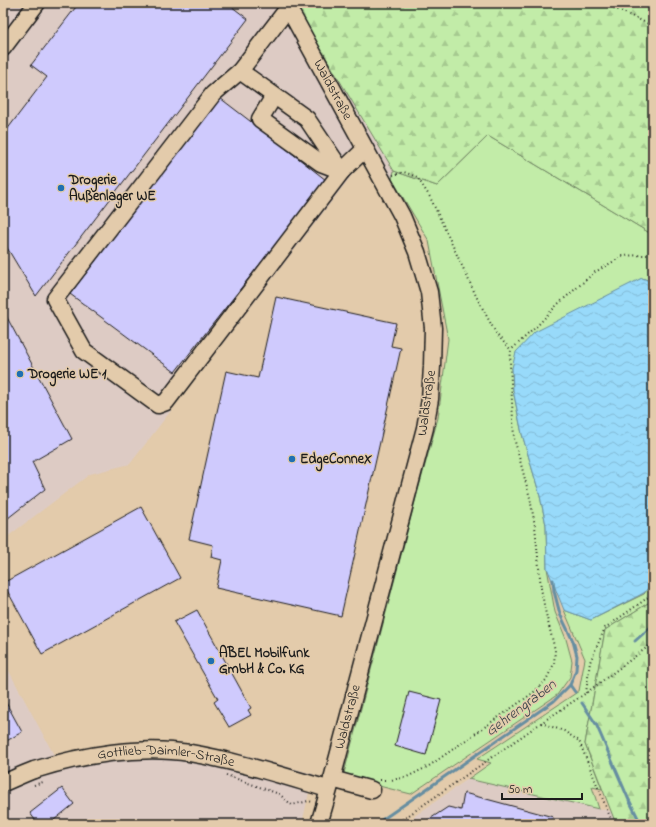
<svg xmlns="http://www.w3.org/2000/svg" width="656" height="827" viewBox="0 0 656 827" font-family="'Indie Flower',sans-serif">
<defs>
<pattern id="forest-firs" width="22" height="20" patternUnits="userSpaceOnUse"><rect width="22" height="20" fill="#c2eca8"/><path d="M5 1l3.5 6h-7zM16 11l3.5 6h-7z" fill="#a6ca90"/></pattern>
<pattern id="water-waves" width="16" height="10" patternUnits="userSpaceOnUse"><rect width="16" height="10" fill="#98dafa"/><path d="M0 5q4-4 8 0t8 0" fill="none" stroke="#82bad6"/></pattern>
</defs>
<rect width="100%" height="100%" fill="#e3cbab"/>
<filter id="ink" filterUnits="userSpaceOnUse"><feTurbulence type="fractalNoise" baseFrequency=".025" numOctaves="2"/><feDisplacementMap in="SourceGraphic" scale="8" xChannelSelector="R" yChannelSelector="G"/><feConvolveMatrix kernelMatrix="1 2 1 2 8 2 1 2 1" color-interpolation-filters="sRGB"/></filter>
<g filter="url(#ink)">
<g fill="#ddcbc4">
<path d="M3,3H293L394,171L392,179L361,163L130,464L90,474L3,540Z"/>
<path d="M3,660L54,755L67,752L113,745H189L241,754L313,774L302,824H3Z"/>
<path d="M468,779L611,811L616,824H403Z"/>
</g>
<g fill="#c2eca8" stroke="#6f8462">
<path d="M488,136L653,235V282L642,278L512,368L513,390L522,434L540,496L546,525L547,568L555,612L566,639L572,661L570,677L557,695L411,794L343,777L417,494L438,418L448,339L429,241L392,179L394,171L437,186Z"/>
<path d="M653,582V600L605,630L585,744L602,789L592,787L599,809L468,779L491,763L477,759L579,691L585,659L564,610L591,620L644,594Z"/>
</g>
<g fill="url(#forest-firs)" stroke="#6f8462">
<path d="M293,3H653V235L488,136L437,186L394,171Z"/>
<path d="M653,600V824H616L585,744L605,630Z"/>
</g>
<path fill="url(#water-waves)" stroke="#668ea1" d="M642,278L653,282V582L644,593L591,620L564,610L547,568L546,525L540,496L522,434L513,390L512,368L516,352L535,332Z"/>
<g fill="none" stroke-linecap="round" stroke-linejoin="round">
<g stroke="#668ea1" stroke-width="3">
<path d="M635,641L653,625"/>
<path d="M570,685L575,692"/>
<path d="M582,703L596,724L628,798L641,824"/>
<path d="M376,824L554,701L570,685L576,670L577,656L573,641L560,614L554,591L553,580"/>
</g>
</g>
<g fill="#cfcafd" stroke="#1c1c1c">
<path d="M79,3H227L248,19L36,296L3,241V135L47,77L31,65Z"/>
<path d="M220,98L263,131L265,128L277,137L275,140L326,180L175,372L70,294Z"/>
<path d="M276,297L396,323L391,346L401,348L341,616L216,588L222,560L211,557L213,545L189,539L226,371L258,378Z"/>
<path d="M3,310L72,439L32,462L45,489L3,522Z"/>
<path d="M141,507L180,578L42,654L3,583Z"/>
<path d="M197,610L251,708L248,710L251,715L229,727L214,702L218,699L174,622Z"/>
<path d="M409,692L441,700L426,755L395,746Z"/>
<path d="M3,699H4L22,732L3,743Z"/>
<path d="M62,788L74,804L49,824H38L30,813Z"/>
<path d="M464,793L553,817L551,824H422L448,807L461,810Z"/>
</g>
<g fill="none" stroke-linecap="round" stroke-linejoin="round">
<g stroke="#1c1c1c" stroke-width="19">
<g id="minor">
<path id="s1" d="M285,3L295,20L402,216L417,252L429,292L433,328L432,366L430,399L425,428L332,779L319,824"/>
<path d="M288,8L240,71L213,94L55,299L84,351L158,405L166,402L342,171L365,149"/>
<path d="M3,48L37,3"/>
<path d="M240,71L307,119L342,171"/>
<path d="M274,96L260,119L321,163L342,171"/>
<path d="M332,779L372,790"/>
<path id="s2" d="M3,783C13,779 23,774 34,770C82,755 140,745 190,753C237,761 283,776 328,789"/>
</g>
</g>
<g stroke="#1c1c1c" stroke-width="2" stroke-dasharray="1 3" stroke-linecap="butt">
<path d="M603,3L653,26"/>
<path d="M393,175L404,172L417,177L430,197L478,300L497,335L511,350"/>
<path d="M586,693L590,662L605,628L653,594"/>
<path d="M541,723L564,731L579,741L613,824"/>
<path d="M226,775L279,794L292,805L308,801L313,802"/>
<path d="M380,780H391L407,777L429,766L533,693L546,680L554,664L555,650L545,610L541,588L535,526L530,498L514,438L510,365L511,350L536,327L558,304L595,272L623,256L642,255H653"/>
<path d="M34,785L43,782"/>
<path d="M396,824L541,723L586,693L653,643"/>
</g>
<use href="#minor" stroke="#e3cbab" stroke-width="16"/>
</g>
</g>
<g fill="#1f6fb2" stroke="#e3cbab" stroke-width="1.5">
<circle cx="61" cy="188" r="4"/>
<circle cx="20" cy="374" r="4"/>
<circle cx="292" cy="459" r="4"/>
<circle cx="211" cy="661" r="4"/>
</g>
<g text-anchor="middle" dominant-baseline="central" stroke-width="3" stroke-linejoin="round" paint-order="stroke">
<g font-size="14" fill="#1c1c1c" stroke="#e3cbab">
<text stroke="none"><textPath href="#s1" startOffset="99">Waldstraße</textPath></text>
<text transform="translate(427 403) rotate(-82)">Waldstraße</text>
<text transform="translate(348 717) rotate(-75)">Waldstraße</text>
<text stroke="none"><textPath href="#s2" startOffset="168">Gottlieb-Daimler-Straße</textPath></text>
</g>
<g font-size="14" font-weight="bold" fill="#1c1c1c" stroke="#e3cbab" text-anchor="start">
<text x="69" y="180">Drogerie<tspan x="69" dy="16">Außenlager WE</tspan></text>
<text x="28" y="374">Drogerie WE 1</text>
<text x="300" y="459">EdgeConneX</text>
<text x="219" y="653">ABEL Mobilfunk<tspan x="219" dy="16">GmbH &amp; Co. KG</tspan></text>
</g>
<g font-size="15" font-style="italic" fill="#354248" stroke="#e3cbab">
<text transform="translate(521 708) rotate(-37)">Gehrengraben</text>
</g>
</g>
<rect width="656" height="827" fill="none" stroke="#e3cbab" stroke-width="16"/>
<rect x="8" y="8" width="640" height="811" fill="none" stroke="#1c1c1c" stroke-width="1.5" filter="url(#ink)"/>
<path d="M502 793v6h80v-6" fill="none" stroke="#1c1c1c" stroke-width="2"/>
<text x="508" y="793" font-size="12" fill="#1c1c1c" stroke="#e3cbab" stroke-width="3" paint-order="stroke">50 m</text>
</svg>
